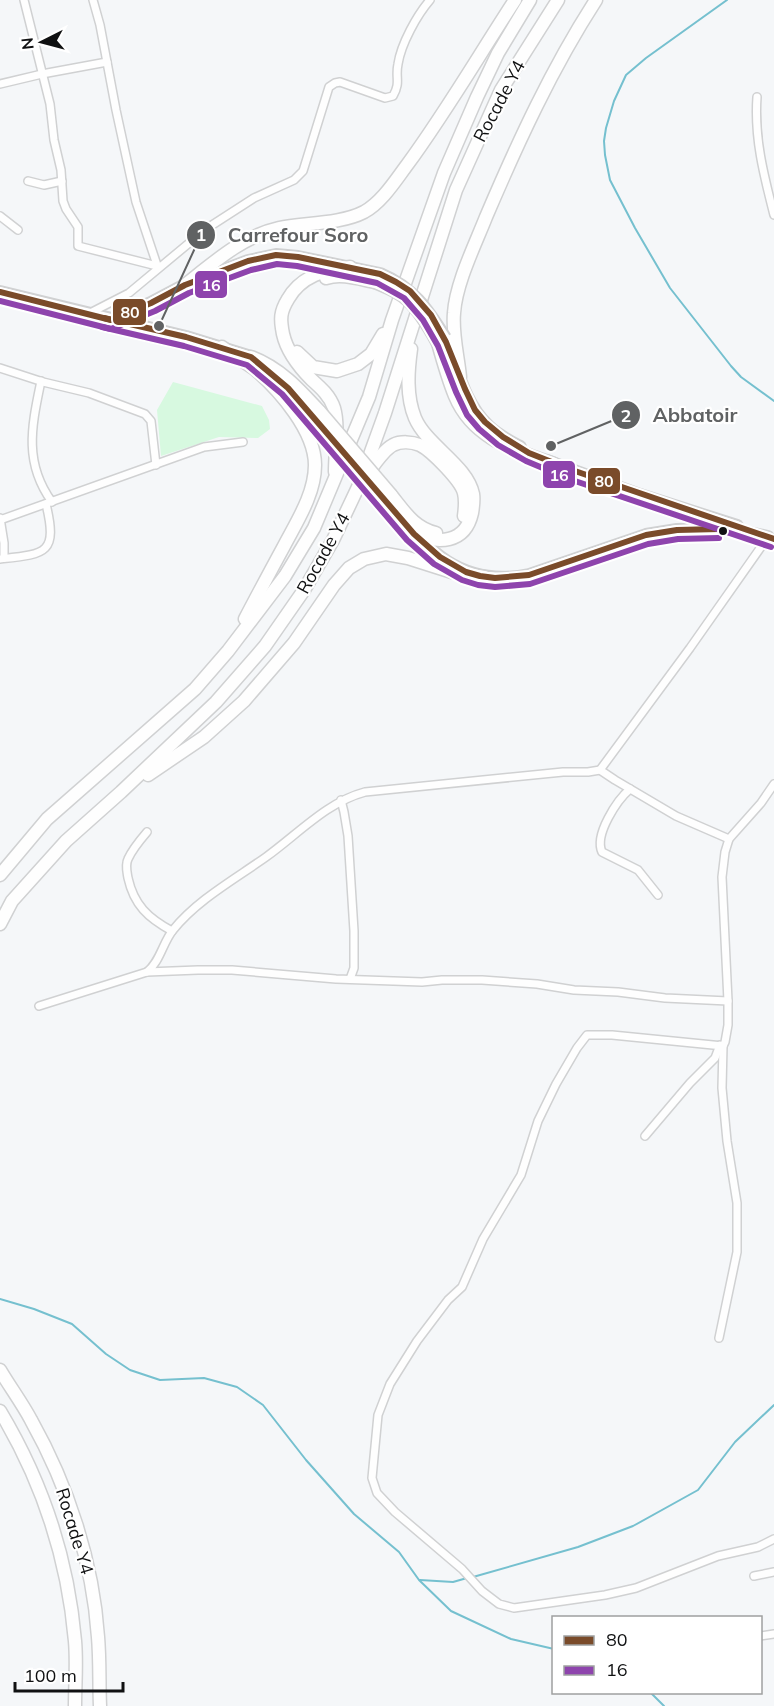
<svg xmlns="http://www.w3.org/2000/svg" width="774" height="1706" viewBox="0 0 774 1706" font-family="Mulish,sans-serif">
<rect width="100%" height="100%" fill="#f5f7f9"/>
<path fill="#d7f9e0" d="M173,382L262,406L269,420L270,429L258,438L219,437L161,456L157,410Z"/>
<g fill="none" stroke-linecap="round" stroke-linejoin="round">
<g stroke="#75c0cf" stroke-width="2">
<path d="M727,0L646,58L626,75L614,101L606,128L604,141L605,155L610,180L635,228L670,288L731,366L741,377L774,401"/>
<path d="M0,1299L34,1309L72,1324L106,1354L130,1370L160,1380L204,1378L237,1387L263,1405L306,1460L354,1514L399,1552L419,1580L451,1611L511,1639L554,1649"/>
<path d="M473,1577L578,1547L633,1526L698,1490L735,1442L774,1405"/>
<path d="M420,1580L453,1582L467,1578"/>
<path d="M650,1692L664,1706"/>
</g>
<g stroke="#d0d1d2" stroke-width="10">
<g id="street">
<path d="M24,0L50,104L54,140L61,170L63,201L66,209L78,227V246L157,266"/>
<path d="M93,0L100,25L116,110L136,202L158,268"/>
<path d="M0,84L42,74L107,62"/>
<path d="M757,97C754,138 764,176 774,215"/>
<path d="M28,181L44,185L62,181"/>
<path d="M0,216L18,230"/>
<path d="M90,313L129,293L206,229L254,198L294,180L303,171L329,87L335,83L340,82L385,98L393,96C401,82 395,78 398,64C401,44 417,15 430,0"/>
<path d="M0,368L43,382L89,393L145,414L151,421L156,465"/>
<path d="M41,381C32,425 23,462 52,502"/>
<path d="M0,518L4,543V558"/>
<path d="M0,520L204,447L243,442"/>
<path d="M0,559C46,554 58,554 46,504"/>
<path d="M600,770L615,780L676,816L729,839"/>
<path d="M774,784L761,803L729,839L725,852L722,877L728,1001V1025L725,1042L723,1046L612,1035H587L577,1048L556,1084L538,1121L521,1175L483,1239L462,1287L448,1300L417,1341L390,1384L378,1415L372,1478L377,1493L395,1512L462,1569L482,1591L499,1604L514,1608L605,1595L636,1588L718,1556L758,1547L774,1539"/>
<path d="M630,789C617,800 594,835 602,852L638,870L658,895"/>
<path d="M341,800L344,812L348,836L354,931V968L350,979"/>
<path d="M147,832C141,839 132,850 128,859C125,865 127,872 128,878C134,905 148,918 172,931"/>
<path d="M147,972C160,962 163,942 173,930C197,900 235,879 266,857C298,834 327,802 365,792L563,772H588L600,770L690,648L768,537"/>
<path d="M39,1006L147,972L198,970H232L336,979L422,982L442,980H482L537,984L574,990L618,992L665,998L728,1001"/>
<path d="M645,1136L690,1083L715,1058L720,1045"/>
<path d="M719,1338L737,1252V1203L727,1141L722,1088L723,1046"/>
<path d="M754,1576L774,1572"/>
<path d="M760,1636L774,1634"/>
</g>
</g>
<g stroke="#d0d1d2" stroke-width="14">
<g id="secondary">
<path d="M0,292L186,337L251,357L288,388L314,418"/>
<path d="M111,320L151,303L185,285L248,261L276,255L298,257L380,274"/>
<path d="M445,338C457,368 464,404 488,426C497,435 509,441 520,447"/>
<path d="M547,461L640,495L737,526"/>
<path d="M386,502C427,550 460,589 529,575L646,535L677,530L706,529L735,530L768,537"/>
</g>
</g>
<g stroke="#d0d1d2" stroke-width="15">
<g id="highway">
<path d="M326,278C342,273 359,279 375,282"/>
<path d="M185,285C213,263 243,236 279,228C304,223 341,224 364,212C382,202 395,181 407,165C446,112 479,55 515,0"/>
<path d="M438,343C443,361 448,379 455,396C473,439 514,450 554,464"/>
<path d="M222,347C233,355 245,362 256,370C280,391 315,431 315,465C315,494 297,521 284,546C271,570 258,594 245,619"/>
<path d="M411,349C408,371 406,396 415,418C427,446 467,465 473,494C474,500 473,507 472,513C465,544 438,544 414,534"/>
<path d="M297,352L313,367L337,371L358,364L371,354L383,334"/>
<path d="M251,357C280,368 299,389 320,412"/>
<path d="M460,377C458,356 452,334 454,313C456,283 475,245 486,217C518,142 552,68 596,0"/>
<path d="M335,472C335,454 339,424 334,408C330,396 321,388 312,380C299,367 287,352 283,334C280,319 280,312 288,299C301,276 325,269 350,267"/>
<path d="M365,477C373,467 382,451 393,445C401,441 412,442 420,445C432,451 461,481 464,493C466,501 465,508 464,516"/>
<path d="M391,495C404,511 414,528 436,533"/>
<path d="M148,775L204,737L244,701L294,643L334,585L349,568L364,559L386,554L408,558L452,572L484,577"/>
<path d="M0,875L47,819L195,689L228,651L285,576L314,528L369,397L392,320L444,173L477,97L498,53L530,0"/>
<path d="M0,924L12,901L66,841L121,792L216,702L265,646L304,590L333,540L359,485L385,413L456,190L501,90L558,0"/>
<path d="M0,1370C10,1387 22,1403 31,1420C68,1486 93,1562 98,1637C100,1660 99,1683 100,1706"/>
<path d="M0,1411C42,1481 68,1560 75,1641C77,1663 75,1685 75,1706"/>
</g>
</g>
<use href="#street" stroke="#fefefe" stroke-width="7"/>
<use href="#secondary" stroke="#fefefe" stroke-width="10"/>
<use href="#highway" stroke="#fefefe" stroke-width="12"/>
<g stroke="#d0d1d2" stroke-width="14" stroke-linecap="butt">
<g id="secondary-bridge">
<path d="M380,274C413,288 427,309 445,338"/>
<path d="M314,418L386,502"/>
</g>
</g>
<g stroke="#d0d1d2" stroke-width="15" stroke-linecap="butt">
<g id="highway-bridge">
<path d="M375,282C387,287 399,291 408,300C419,310 431,330 438,343"/>
<path d="M320,412L391,495"/>
</g>
</g>
<use href="#secondary-bridge" stroke="#fefefe" stroke-width="10"/>
<use href="#highway-bridge" stroke="#fefefe" stroke-width="12"/>
<g stroke="#fff" stroke-width="10">
<g id="bus-1">
<path d="M0,292L111,320L151,303L185,285L248,261L276,255L298,257L380,274L396,282L410,291L431,315L446,342L465,389L475,410L485,422L503,437L529,453L572,470L774,539"/>
<path d="M104,318L186,337L251,357L288,388L414,534L440,557L466,572L480,576L495,578L529,575L646,535L677,530L719,529"/>
</g>
</g>
<g stroke="#fff" stroke-width="10">
<g id="bus-2">
<path d="M0,301L111,329L155,311L189,293L251,270L277,264L297,266L377,283L404,298L423,320L438,346L456,392L467,415L479,429L498,445L526,461L569,479L771,547"/>
<path d="M102,327L184,346L247,365L282,394L407,540L434,564L462,580L478,585L495,587L530,584L648,544L678,539L719,538"/>
</g>
</g>
<use href="#bus-1" stroke="#7a4b2a" stroke-width="6"/>
<use href="#bus-2" stroke="#8e44ad" stroke-width="6"/>
</g>
<circle fill="#101112" stroke="#fff" stroke-width="2" cx="723" cy="531" r="5"/>
<g text-anchor="middle" dominant-baseline="central" stroke-width="4.5" stroke-linejoin="round" paint-order="stroke">
<g font-size="18" fill="#101112" stroke="#fff">
<text transform="translate(499 101) rotate(-62)">Rocade Y4</text>
<text transform="translate(323 553) rotate(-61)">Rocade Y4</text>
<text transform="translate(75 1531) rotate(73)">Rocade Y4</text>
</g>
</g>
<path fill="none" stroke="#606263" stroke-width="2" d="M159 326L201 235M551 446L626 415"/>
<g fill="#606263" stroke="#fff" stroke-width="2">
<circle cx="159" cy="326" r="6"/>
<circle cx="551" cy="446" r="6"/>
<circle cx="201" cy="235" r="15"/>
<circle cx="626" cy="415" r="15"/>
</g>
<g font-size="18" text-anchor="middle" font-weight="bold" fill="#fff">
<text x="201" y="241">1</text>
<text x="626" y="422">2</text>
</g>
<g font-size="20" text-anchor="middle" font-weight="bold" fill="#606263" stroke="#fff" stroke-width="4.5" stroke-linejoin="round" paint-order="stroke">
<text x="298" y="242">Carrefour Soro</text>
<text x="695" y="422">Abbatoir</text>
</g>
<g stroke="#fff" stroke-width="2">
<rect x="194" y="270" width="34" height="29" rx="6" fill="#8e44ad"/>
<rect x="112" y="298" width="35" height="28" rx="6" fill="#7a4b2a"/>
<rect x="542" y="460" width="34" height="29" rx="6" fill="#8e44ad"/>
<rect x="587" y="467" width="34" height="28" rx="6" fill="#7a4b2a"/>
</g>
<g font-size="16" text-anchor="middle" font-weight="bold" fill="#fff">
<text x="211" y="291">16</text>
<text x="130" y="318">80</text>
<text x="559" y="481">16</text>
<text x="604" y="487">80</text>
</g>
<rect x="552" y="1616" width="210" height="78" fill="#ffffff" stroke="#9fa0a0" stroke-width="1.5"/>
<rect x="564" y="1636" width="30" height="9" fill="#7a4b2a" stroke="#9fa0a0" stroke-width="1.5"/>
<text x="606" y="1646" font-size="18" fill="#101112">80</text>
<rect x="564" y="1666" width="30" height="9" fill="#8e44ad" stroke="#9fa0a0" stroke-width="1.5"/>
<text x="606" y="1676" font-size="18" fill="#101112">16</text>
<g transform="translate(42 42) rotate(264)" stroke="#ffffff" stroke-width="4.5" paint-order="stroke">
<path d="M0-4.5L10 22L0 15L-10 22Z" fill="#101112"/>
<text y="-9" font-size="16" font-weight="bold" text-anchor="middle" fill="#101112">N</text>
</g>
<path d="M15 1682v9h108v-9" fill="none" stroke="#101112" stroke-width="3"/>
<text x="24" y="1682" font-size="18" fill="#101112" stroke="#ffffff" stroke-width="4.5" paint-order="stroke">100 m</text>
</svg>
